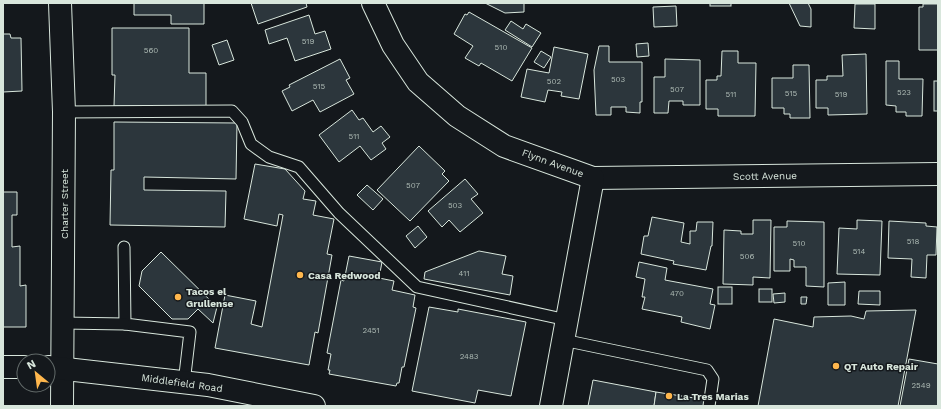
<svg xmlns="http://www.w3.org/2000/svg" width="941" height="409" viewBox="0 0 941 409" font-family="'Work Sans',sans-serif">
<rect width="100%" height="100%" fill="#14181c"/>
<g fill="#2c363c" stroke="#d8e6dc">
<path d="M134,3H204V24H171V15H134Z"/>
<path d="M251,3H306L307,7L258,24Z"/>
<path d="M485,3H524V12L505,13Z"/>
<rect x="710" y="3" width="21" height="3"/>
<path d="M789,3H808L811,9V27L800,26Z"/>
<path d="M855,4H875V29L854,28Z"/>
<path d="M923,4H938V50H919V7H923Z"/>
<path d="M676,6L677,26L654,27L653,7Z"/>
<path d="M469,12L532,48L512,81L481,63L479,66L465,58L473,46L454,34L465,14L467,15Z"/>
<path d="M309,15L315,34L325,31L331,49L295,61L287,38L269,44L265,30Z"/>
<path d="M511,21L523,29L526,24L541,33L532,47L505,30Z"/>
<path d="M112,28H189V73H206V106H114L115,75H112Z"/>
<path d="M3,34H10L11,38H21L22,91L3,92Z"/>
<path d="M227,40L234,60L219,65L212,45Z"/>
<path d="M648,43L649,56L637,57L636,44Z"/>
<path d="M599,46H609V62H642V102H640V113L626,112V107H611V115H596L594,70Z"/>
<path d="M554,47L588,54L579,99L561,96L562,92L548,90L545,102L521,97L527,69L549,73Z"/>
<path d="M541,51L551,57L544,68L534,62Z"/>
<path d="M722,51H738V63H756L755,116H718V109H706V80H717V76H721Z"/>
<path d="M866,54L867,114L828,115V108H816V80H827V76H843L842,55Z"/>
<path d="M340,59L350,78L346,80L354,94L320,112L313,100L292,111L282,91L290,87L289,85Z"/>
<path d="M665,59L700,60V105H683V101H669L668,113H654V77H665Z"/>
<path d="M886,61H899V79H923L922,116H906V112H896V106L886,105Z"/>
<path d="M793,65H809L810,118H790V114H784V108H772V78H793Z"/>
<rect x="934" y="81" width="4" height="30"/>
<path d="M352,110L359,120L363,118L373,132L381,126L390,137L382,143L386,149L371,160L360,146L339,162L319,135Z"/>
<path d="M114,122L237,123L236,179L144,177V190L226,191L225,227L110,225L111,170H114Z"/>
<path d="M419,146L445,171L442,174L449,181L410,221L377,190Z"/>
<path d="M255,164L285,169L305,191L303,199L316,201L313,215L334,219L327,254L332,255L318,333L315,332L309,365L215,348L225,295L256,301L251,324L262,327L283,215L279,214L277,226L244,219Z"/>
<path d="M465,179L478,194L471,199L483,213L460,232L449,220L442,227L428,211Z"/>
<path d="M367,185L383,199L373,210L357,195Z"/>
<path d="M3,192H17V215H12V247L20,246V286L26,285V327H3Z"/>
<path d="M652,217L684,223L681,242L690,244V231H696L697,222H713L712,246H711L706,270L673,264L674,261L641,254L644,236H648Z"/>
<path d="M753,220H771L770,278L753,277V285L723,284L724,230L741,231V234H753Z"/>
<path d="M857,220L882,221L880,275L837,274L839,228L857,229Z"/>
<path d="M787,221L824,222V287L806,286V267H794V260L790,259V271H774V227H787Z"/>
<path d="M889,221L926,223V226L937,227L936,255H927L926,278L911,277L912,259L888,258Z"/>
<path d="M418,226L427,237L415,248L406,236Z"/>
<path d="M479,251L506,256L502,274L513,276L510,295L424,279L425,272Z"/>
<path d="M161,252L217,307L213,323L198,309L188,319H172L139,286L142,271Z"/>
<path d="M349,256L382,262L379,278L394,281L392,290L415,295L413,307L416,308L404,367H402L399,383H397L396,386L329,374L330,370H328L331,354L327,353L341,280L344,281Z"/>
<path d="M639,262L667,268L665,280L713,289L710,304L715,305L710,329L681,322L682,317L642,309L645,297H642L645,279L636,277Z"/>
<path d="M845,282V305H828V283Z"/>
<rect x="718" y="287" width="14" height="17"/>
<rect x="759" y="289" width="13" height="13"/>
<path d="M859,291H880V305L858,304Z"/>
<path d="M785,293V302L774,303L773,294Z"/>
<path d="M801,297H807L806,304H801Z"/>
<path d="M429,307L458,312V309L526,322L511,396L478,390L475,403L412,391Z"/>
<path d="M916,310L898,406H758L774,319L813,327L814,317L851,316L864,319L866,311Z"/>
<path d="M909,359L938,364V406H900Z"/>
<path d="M593,380L656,392L654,406H588Z"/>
<path d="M656,392L707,400L706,406H654Z"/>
</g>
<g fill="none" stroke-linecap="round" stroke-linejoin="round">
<g stroke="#d8e6dc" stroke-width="13">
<g id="service">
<path d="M64,112L232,111L242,122L251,144L269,157L299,167L339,213L417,287L567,320"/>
<path d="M124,247L125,324L190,332L184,383"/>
<path d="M63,323L125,324"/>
<path d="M563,340L707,370L713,379L709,406"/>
</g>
</g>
<g stroke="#d8e6dc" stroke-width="24">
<g id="minor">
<path d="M373,3L393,45L418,82L457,116L504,146L593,178L938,174"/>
<path d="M551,406L593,178"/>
</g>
</g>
<g stroke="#d8e6dc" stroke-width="24">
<path id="tertiary" d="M60,3L64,112L62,406"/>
</g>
<g stroke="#d8e6dc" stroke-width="24">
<g id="secondary">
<path d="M3,367H24"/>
<path d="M48,367L208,385L314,406"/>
</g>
</g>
<use href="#service" stroke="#14181c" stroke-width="11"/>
<use href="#minor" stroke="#14181c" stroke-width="22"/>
<use href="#tertiary" stroke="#14181c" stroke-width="22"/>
<use href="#secondary" stroke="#14181c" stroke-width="22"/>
</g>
<g fill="#ffb74d" stroke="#14181c" stroke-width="1.5">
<circle cx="300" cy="275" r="4"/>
<circle cx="178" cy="297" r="4"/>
<circle cx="836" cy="366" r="4"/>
<circle cx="669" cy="396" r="4"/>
</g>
<g text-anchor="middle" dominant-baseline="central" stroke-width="3" stroke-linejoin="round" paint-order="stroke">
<g font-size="8" fill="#adbab4">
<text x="308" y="41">519</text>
<text x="501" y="47">510</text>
<text x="151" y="50">560</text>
<text x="618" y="79">503</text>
<text x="554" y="81">502</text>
<text x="319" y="86">515</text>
<text x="677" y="89">507</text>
<text x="904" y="92">523</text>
<text x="791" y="93">515</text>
<text x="731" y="94">511</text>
<text x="841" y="94">519</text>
<text x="354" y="136">511</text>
<text x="413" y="185">507</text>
<text x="455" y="205">503</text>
<text x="913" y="241">518</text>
<text x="799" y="243">510</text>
<text x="859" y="251">514</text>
<text x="747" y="256">506</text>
<text x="464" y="273">411</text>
<text x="677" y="293">470</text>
<text x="371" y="330">2451</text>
<text x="469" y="356">2483</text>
<text x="921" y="385">2549</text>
</g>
<g font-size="10" fill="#d8e6dc" stroke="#14181c">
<text transform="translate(553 163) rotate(20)">Flynn Avenue</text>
<text transform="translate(765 176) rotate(-1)">Scott Avenue</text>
<text transform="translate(64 204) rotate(-90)">Charter Street</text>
<text transform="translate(182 383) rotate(8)">Middlefield Road</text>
</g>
<g font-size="10" font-weight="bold" fill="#d8e6dc" stroke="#14181c" text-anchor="start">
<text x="308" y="275">Casa Redwood</text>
<text x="186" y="291">Tacos el<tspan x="186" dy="12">Grullense</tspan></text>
<text x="844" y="366">QT Auto Repair</text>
<text x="677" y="396">La Tres Marias</text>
</g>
</g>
<rect width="941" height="409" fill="none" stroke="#d8e6dc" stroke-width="8"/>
<g transform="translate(36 373) rotate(331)"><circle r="19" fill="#14181c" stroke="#626a69"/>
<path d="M0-3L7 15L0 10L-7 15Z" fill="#ffb74d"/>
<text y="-6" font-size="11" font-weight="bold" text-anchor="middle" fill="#d8e6dc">N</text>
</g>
</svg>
